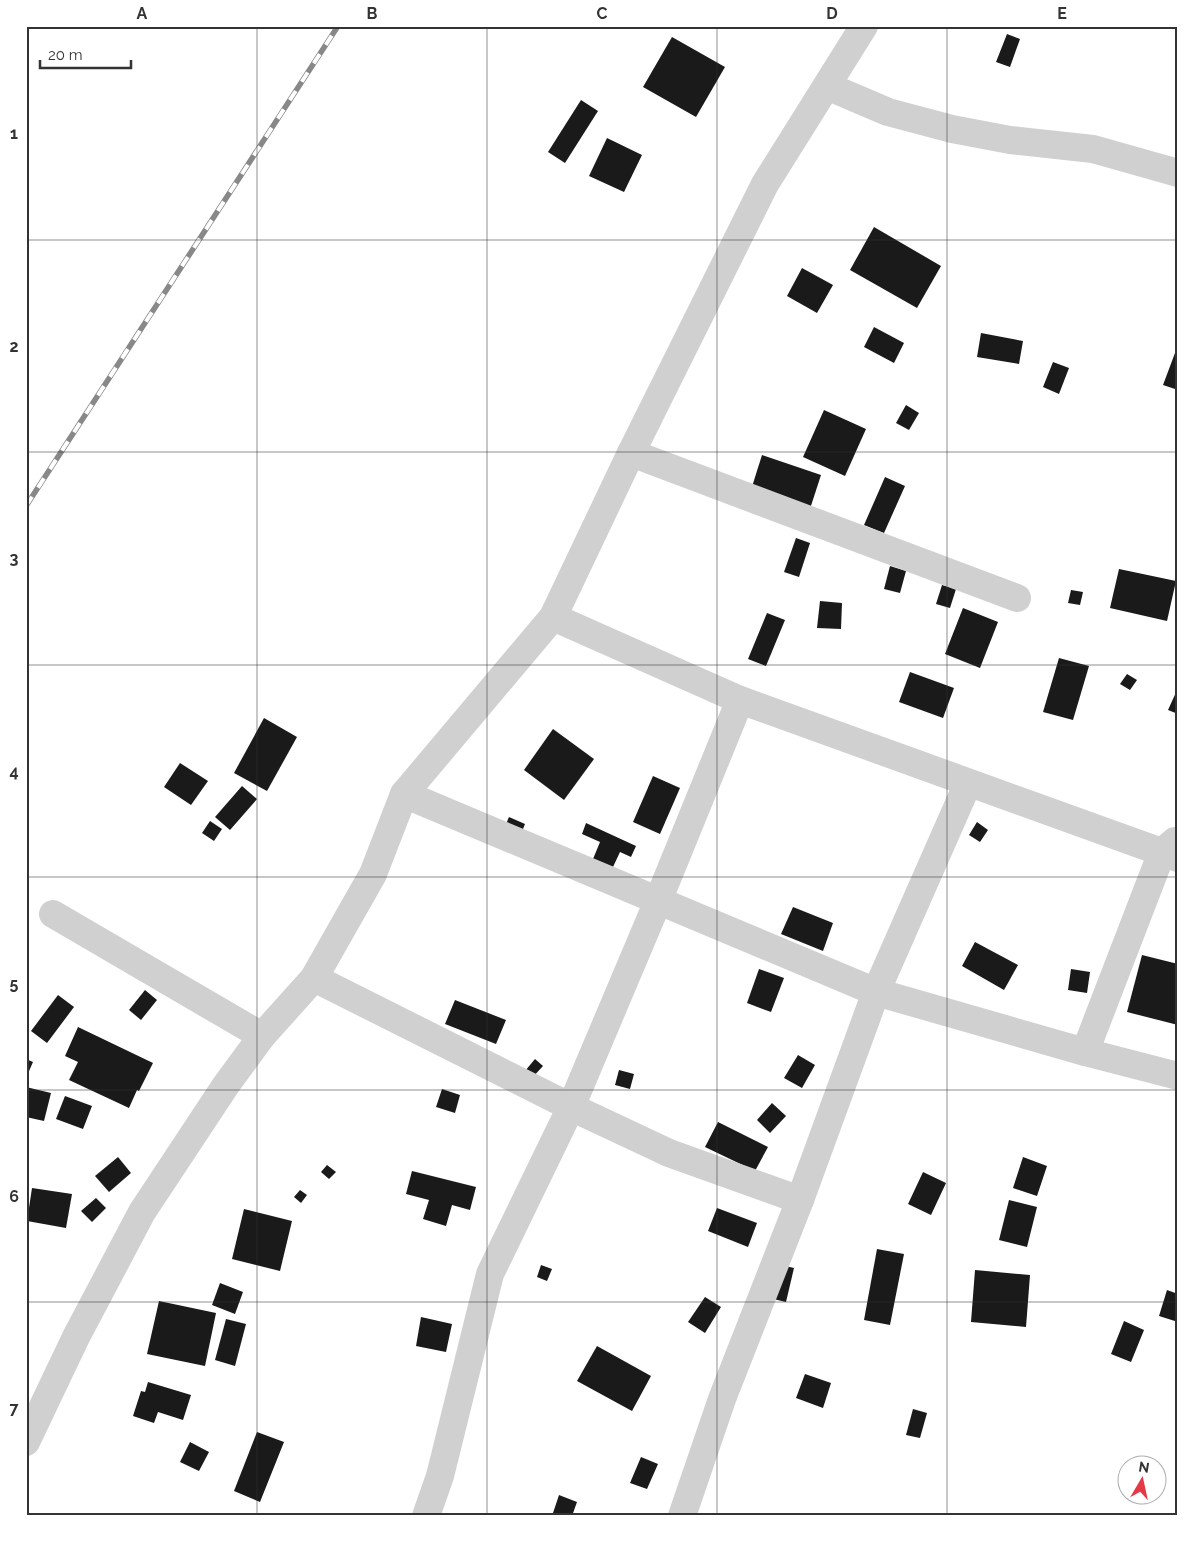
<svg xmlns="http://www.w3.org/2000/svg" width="1204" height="1542" viewBox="0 0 1204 1542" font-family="Raleway,sans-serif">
<rect width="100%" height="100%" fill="#fff"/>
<g fill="#1a1a1a">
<path d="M1007,34L1020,39L1010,67L996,62Z"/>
<path d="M672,37L725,67L696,117L643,87Z"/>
<path d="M581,100L598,111L565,163L548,152Z"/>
<path d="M607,138L642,155L624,192L589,176Z"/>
<path d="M874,227L941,266L917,308L850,270Z"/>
<path d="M802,268L833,285L817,313L787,296Z"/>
<path d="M874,327L904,343L894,363L864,347Z"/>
<path d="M981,333L1023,341L1019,364L977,357Z"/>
<path d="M1178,345V390L1163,385Z"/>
<path d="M1053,362L1069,368L1059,394L1043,387Z"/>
<path d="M906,405L919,413L909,430L896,423Z"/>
<path d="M824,410L866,429L845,476L803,457Z"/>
<path d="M762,455L821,475L809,512L750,493Z"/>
<path d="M885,477L905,486L884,533L864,525Z"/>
<path d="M796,538L810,543L799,577L784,572Z"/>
<path d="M890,566L906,571L900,593L884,589Z"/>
<path d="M1119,569L1176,581L1167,621L1110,608Z"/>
<path d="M942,585L956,589L950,608L936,604Z"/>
<path d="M1071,590L1083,592L1080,605L1068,603Z"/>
<path d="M820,601L842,603L841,629L817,628Z"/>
<path d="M963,608L998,622L980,668L945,654Z"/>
<path d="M767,613L785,620L766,666L748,659Z"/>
<path d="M1059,658L1089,666L1073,720L1043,712Z"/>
<path d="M910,672L954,688L943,718L899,702Z"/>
<path d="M1127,674L1137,680L1130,690L1120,684Z"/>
<path d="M1178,688V714L1168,710Z"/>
<path d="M264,718L297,737L267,791L234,773Z"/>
<path d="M553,729L594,759L564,800L524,770Z"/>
<path d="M180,763L208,781L191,805L164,787Z"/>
<path d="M653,776L680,788L660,834L633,822Z"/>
<path d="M242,786L257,799L230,830L215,817Z"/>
<path d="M509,817L525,824L519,839L503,831Z"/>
<path d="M210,821L222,829L214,841L202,833Z"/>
<path d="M977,822L988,830L980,842L969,835Z"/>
<path d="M586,823L636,846L631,857L620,852L613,867L593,859L600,842L582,834Z"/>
<path d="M793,907L833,923L823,951L781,934Z"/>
<path d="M975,942L1018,965L1004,990L962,966Z"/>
<path d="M1142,955L1178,964V1025L1127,1012Z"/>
<path d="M759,969L784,978L771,1012L747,1003Z"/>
<path d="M1071,969L1090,972L1087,993L1068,990Z"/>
<path d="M145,990L157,1000L141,1020L129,1010Z"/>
<path d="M58,995L74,1007L47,1043L31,1031Z"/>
<path d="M455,1000L506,1020L496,1044L445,1024Z"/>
<path d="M78,1027L153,1063L139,1091L137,1090L129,1108L69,1080L78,1062L65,1056Z"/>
<path d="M798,1055L815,1065L802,1088L784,1078Z"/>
<path d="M26,1059L33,1062L26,1078Z"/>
<path d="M535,1059L543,1066L532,1078L525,1071Z"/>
<path d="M619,1070L634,1074L630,1089L615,1085Z"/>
<path d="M26,1087L51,1093L44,1121L26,1117Z"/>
<path d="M442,1089L460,1095L455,1113L436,1107Z"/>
<path d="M65,1096L92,1106L83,1129L56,1119Z"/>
<path d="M772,1103L786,1116L770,1133L757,1120Z"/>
<path d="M718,1122L768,1147L755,1171L705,1147Z"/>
<path d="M118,1157L131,1173L109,1192L95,1176Z"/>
<path d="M1023,1157L1047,1166L1037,1196L1013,1188Z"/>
<path d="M327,1165L336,1172L329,1179L321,1172Z"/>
<path d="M412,1171L476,1187L470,1210L452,1205L446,1226L423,1219L429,1200L406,1194Z"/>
<path d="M923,1172L946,1183L931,1215L908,1204Z"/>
<path d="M32,1188L72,1194L66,1228L27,1221Z"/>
<path d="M300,1190L307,1195L301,1203L294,1197Z"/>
<path d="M96,1198L106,1208L92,1222L81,1211Z"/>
<path d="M1009,1200L1037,1207L1027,1247L999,1240Z"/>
<path d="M717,1208L757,1223L748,1247L708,1231Z"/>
<path d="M244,1209L292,1221L280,1271L232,1259Z"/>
<path d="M877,1249L904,1254L890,1325L864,1320Z"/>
<path d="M777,1264L794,1268L786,1302L769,1298Z"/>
<path d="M541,1265L552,1269L547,1281L537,1277Z"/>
<path d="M975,1270L1030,1275L1026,1327L971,1322Z"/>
<path d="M220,1283L243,1292L235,1314L212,1305Z"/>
<path d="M1167,1290L1178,1294V1322L1159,1316Z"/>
<path d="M705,1297L721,1307L705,1333L688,1322Z"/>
<path d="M159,1301L216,1313L205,1366L147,1354Z"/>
<path d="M421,1317L452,1324L446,1352L416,1346Z"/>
<path d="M226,1319L246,1324L235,1366L215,1360Z"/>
<path d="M1124,1321L1144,1330L1131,1362L1111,1354Z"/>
<path d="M597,1346L651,1376L632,1411L577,1381Z"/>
<path d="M805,1374L831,1383L823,1408L796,1398Z"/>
<path d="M148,1382L191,1395L183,1420L158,1412L154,1423L133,1416L141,1391L145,1392Z"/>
<path d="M913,1409L927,1413L920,1438L906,1435Z"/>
<path d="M257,1432L284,1442L260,1502L234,1491Z"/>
<path d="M190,1442L209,1452L199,1471L180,1462Z"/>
<path d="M641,1457L658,1464L647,1489L630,1483Z"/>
<path d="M559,1495L577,1502L572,1516H552Z"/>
</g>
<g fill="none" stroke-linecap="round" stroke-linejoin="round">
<g stroke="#d0d0d0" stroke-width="28">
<path d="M827,86L888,112L952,129L1010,140L1093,149L1178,173"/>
<path d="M631,453L1017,598"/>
<path d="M553,617L740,700L1178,858"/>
<path d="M404,794L876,992L1085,1052L1178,1076"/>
<path d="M53,914L262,1036"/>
<path d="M314,978L571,1107L669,1153L800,1200"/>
<path d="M1085,1052L1162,852L1175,841"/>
<path d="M26,1442L76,1337L142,1212L226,1085L262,1036L314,978L373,874L404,794L553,617L631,453L765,184L864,26"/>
<path d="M426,1516L440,1476L490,1274L571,1107L658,901L740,700"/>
<path d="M682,1516L722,1399L800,1200L876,992L968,783"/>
</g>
<g stroke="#888" stroke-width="5.5">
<path id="rail" d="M26,506L338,26"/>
</g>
<use href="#rail" stroke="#fff" stroke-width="4" stroke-dasharray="11" stroke-linecap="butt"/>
</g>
<path fill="none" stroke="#333" stroke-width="1" stroke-opacity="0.55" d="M257,26V1516M487,26V1516M717,26V1516M947,26V1516M26,240H1178M26,452H1178M26,665H1178M26,877H1178M26,1090H1178M26,1302H1178"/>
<rect width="1204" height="1542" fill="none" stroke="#ffffff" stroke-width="55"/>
<g transform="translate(1142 1480) rotate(9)"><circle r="24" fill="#ffffff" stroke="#adadad"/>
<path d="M0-4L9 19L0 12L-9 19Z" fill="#e63946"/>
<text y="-8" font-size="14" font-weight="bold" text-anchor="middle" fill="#333333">N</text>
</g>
<path d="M40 60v8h91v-8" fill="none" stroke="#333333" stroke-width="2.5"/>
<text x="48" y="60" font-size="15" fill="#333333" stroke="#ffffff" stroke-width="4" paint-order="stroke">20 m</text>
<rect x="28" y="28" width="1148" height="1486" fill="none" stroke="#333" stroke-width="2"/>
<g font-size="16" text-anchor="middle" font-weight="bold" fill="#333">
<text x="142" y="19">A</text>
<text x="372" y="19">B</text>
<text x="602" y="19">C</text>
<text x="832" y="19">D</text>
<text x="1062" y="19">E</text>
<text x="14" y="139">1</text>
<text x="14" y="352">2</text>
<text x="14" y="564">3</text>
<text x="14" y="777">4</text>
<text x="14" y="989">5</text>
<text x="14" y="1202">6</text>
<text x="14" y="1414">7</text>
</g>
</svg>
